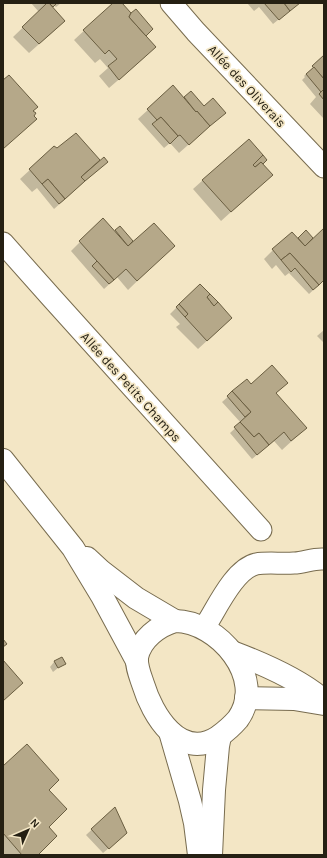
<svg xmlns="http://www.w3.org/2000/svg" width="327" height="858" viewBox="0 0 327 858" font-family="Karla,sans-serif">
<rect width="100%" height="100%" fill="#f3e6c5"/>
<g fill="#0003" fill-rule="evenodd">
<path d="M31,3H61L56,7L54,5L52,7L55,30L29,53L13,37L39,12Z"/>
<path d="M114,3H121L145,36V57L109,88L99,76L108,68L100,59L95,63L74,40Z"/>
<path d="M247,3H299L273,24L259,7L254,11Z"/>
<path d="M324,57V119L310,104L316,97L302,80L305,77L304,76Z"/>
<path d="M173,87L183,99L190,93L204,108V131L179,153L170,143L164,148L138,119Z"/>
<path d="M54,148L95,166L101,167L54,209L37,188L32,192L20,179Z"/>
<path d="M266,160L262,164L272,175L221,221L193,189L203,180Z"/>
<path d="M103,219L115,232L119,227L131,241L124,248L164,255L128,290L117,277L104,289L71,251Z"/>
<path d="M324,229V280L309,294L289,273L285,276L276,265L272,269L264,259L273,250L298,239L306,232L313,240ZM309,240L311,242L303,249L301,248Z"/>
<path d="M179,305L222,327L198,349L176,327L180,324L170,314Z"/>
<path d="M324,330V343L317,336Z"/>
<path d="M247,380L251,385L287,383L275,394L306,428L282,450L274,441L252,459L230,433L241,423L222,402Z"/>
<path d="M54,662L64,663L53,672L50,667Z"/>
<path d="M3,768L48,789V827L36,855H5L3,853Z"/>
<path d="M115,808L121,838L103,853L86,835Z"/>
</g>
<g fill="#b5a889" stroke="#6a5e41">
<path d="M47,3H49L65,21L39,44L22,27Z"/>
<path d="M49,3H57L53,7Z"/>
<path d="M113,3H122L131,13L129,17L156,47L119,80L108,66L117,59L109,50L105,54L83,30Z"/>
<path d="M264,3H284L290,11L279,20Z"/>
<path d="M284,3H300L290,11Z"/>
<path d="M136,9L153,29L146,36L129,17L131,13Z"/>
<path d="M324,55V79L312,66Z"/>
<path d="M314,67L324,79V89L321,92L306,74Z"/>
<path d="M9,75L38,107L33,111L36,113L34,116L37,119L3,149V80Z"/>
<path d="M173,85L196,112L197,111L210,126L189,145L180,135L178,136L161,117L157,120L147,109Z"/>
<path d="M324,89V100L319,94Z"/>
<path d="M191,91L204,106L213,98L226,113L210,126L197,111L196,112L184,97Z"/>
<path d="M161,117L178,136L170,144L152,124Z"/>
<path d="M76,133L100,160L81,177L85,181L65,199L48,179L42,184L29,169L54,146L57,148Z"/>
<path d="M249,139L263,155L253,165L255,167L261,162L273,175L231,212L202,180Z"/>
<path d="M263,155L267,160L263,164L261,162L255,167L253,165Z"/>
<path d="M104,157L108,162L85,181L81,177Z"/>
<path d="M48,179L65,199L59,204L42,184Z"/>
<path d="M103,218L128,246L154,223L175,246L137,281L126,269L114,280L79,241Z"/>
<path d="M120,226L133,241L128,246L115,230Z"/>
<path d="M324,228V280L319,285L290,253L281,260L272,249L292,232L305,246Z"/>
<path d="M306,230L313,238L305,246L298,238Z"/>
<path d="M290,253L319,285L313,290L295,268L291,272L281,260Z"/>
<path d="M97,261L114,280L109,284L92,266Z"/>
<path d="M200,284L210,294L207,297L214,306L218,302L232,318L207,341L185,317L188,314L179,304Z"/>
<path d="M210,294L218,302L214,306L207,297Z"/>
<path d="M179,304L188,314L185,317L176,307Z"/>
<path d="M272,365L288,383L276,393L307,428L291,441L284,432L269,445L259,433L254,437L240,422L251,412L232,391L247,379L251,384Z"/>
<path d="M232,391L251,412L245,417L227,396Z"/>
<path d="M240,422L254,437L259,433L269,445L257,455L234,427Z"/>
<path d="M3,639L7,644L3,647Z"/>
<path d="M62,657L66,664L58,668L54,661Z"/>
<path d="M3,660L23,683L3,701Z"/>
<path d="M27,744L59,780L49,790L67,809L49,827L57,836L38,855H22L3,833V766Z"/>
<path d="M115,807L127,833L109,849L91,829Z"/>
</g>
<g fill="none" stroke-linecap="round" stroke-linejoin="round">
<g stroke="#786c4f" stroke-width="23">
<g id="minor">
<path d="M171,3L196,32L324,167"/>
<path d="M3,243L51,297L261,530"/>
<path d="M204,628C216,610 234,569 256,564C267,562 282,564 294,563C304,563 313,558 324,559"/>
</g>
</g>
<g stroke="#786c4f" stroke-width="24">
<g id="primary">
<path d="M3,460L73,548L102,596L137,661"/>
<path d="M87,558L101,571L136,598L175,621"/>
<path d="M175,621C218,621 267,678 238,719C232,726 225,732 218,737C180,762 152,714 143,684C140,675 136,666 137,657C141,639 158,626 175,621Z"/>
<path d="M232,652C261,663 301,680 324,701"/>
<path d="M246,698L294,699L324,704"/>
<path d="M170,732L190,801L195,823L199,855"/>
<path d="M211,855L214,790L218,746L220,736"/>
</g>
</g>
<use href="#minor" stroke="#fff" stroke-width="21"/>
<use href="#primary" stroke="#fff" stroke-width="22"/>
</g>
<g text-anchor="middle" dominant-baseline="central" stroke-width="3.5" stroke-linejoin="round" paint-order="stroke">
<g font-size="13" fill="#252013" stroke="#f3e6c5">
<text transform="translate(247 86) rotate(47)">Allée des Oliverais</text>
<text transform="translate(131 387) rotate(48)">Allée des Petits Champs</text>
</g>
</g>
<rect width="327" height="858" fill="none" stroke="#252013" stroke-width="8"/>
<g transform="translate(28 830) rotate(45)" stroke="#f3e6c5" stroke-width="3" paint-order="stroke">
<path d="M0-3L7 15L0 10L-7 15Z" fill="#252013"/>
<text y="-6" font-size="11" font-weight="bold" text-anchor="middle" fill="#252013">N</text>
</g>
</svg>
